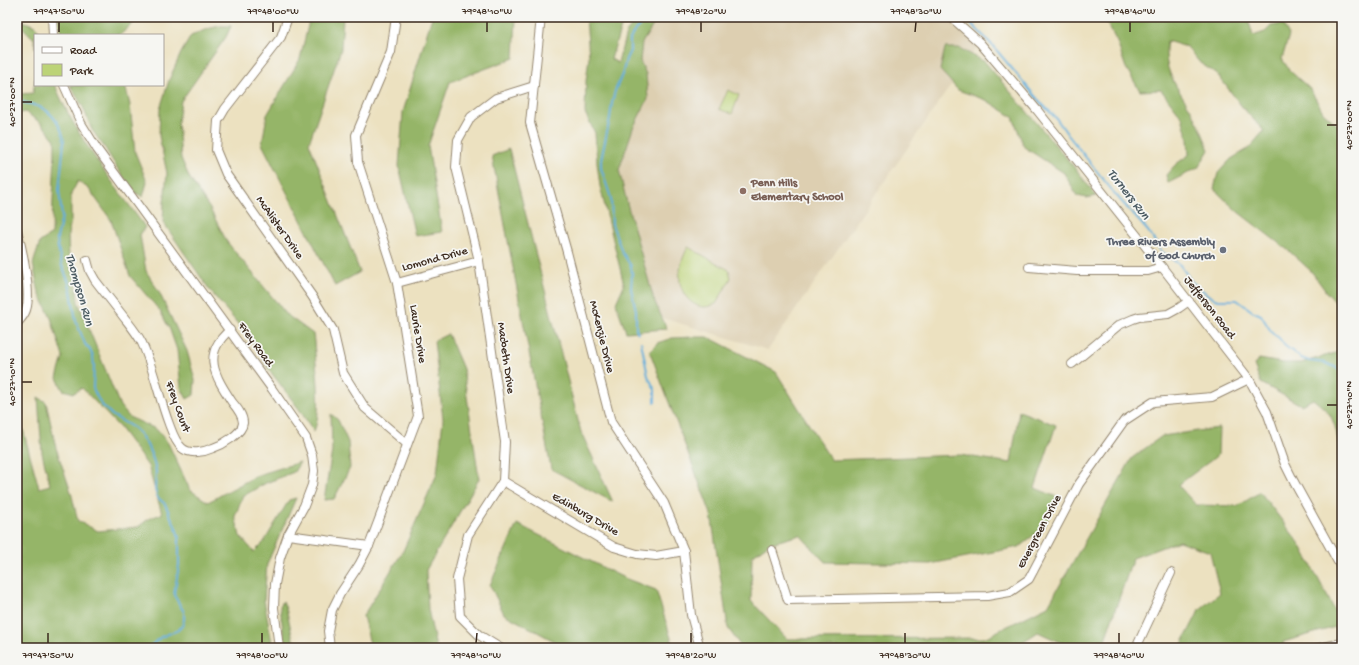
<svg xmlns="http://www.w3.org/2000/svg" width="1359" height="665" viewBox="0 0 1359 665" font-family="'Gochi Hand',sans-serif">
<rect width="100%" height="100%" fill="#f6f6f2"/>
<filter id="ink" filterUnits="userSpaceOnUse"><feTurbulence type="fractalNoise" baseFrequency=".025" numOctaves="2"/><feDisplacementMap in="SourceGraphic" scale="8" xChannelSelector="R" yChannelSelector="G"/><feConvolveMatrix kernelMatrix="1 2 1 2 8 2 1 2 1" color-interpolation-filters="sRGB"/></filter>
<filter id="wash" filterUnits="userSpaceOnUse"><feTurbulence type="fractalNoise" baseFrequency=".012" numOctaves="4" result="noise"/><feDisplacementMap in="SourceGraphic" scale="16" xChannelSelector="R" yChannelSelector="G"/><feGaussianBlur stdDeviation="0.9" result="paint"/><feColorMatrix in="noise" values="0 0 0 0 0 0 0 0 0 0 0 0 0 0 0 0 0 1.4 0 .05"/><feComposite in="paint" operator="in"/></filter>
<g filter="url(#wash)">
<rect width="100%" height="100%" fill="#ece1c0"/>
<path fill="#ddcfb1" d="M647,17H951L980,43L768,350L636,310L608,128Z"/>
<g fill="#bcd377" stroke="#7c7e4a">
<path d="M728,90L739,95L732,114L719,109Z"/>
<path d="M688,247L729,270L731,278L716,304C712,305 708,307 704,307C699,307 693,304 690,301C674,286 679,264 688,247Z"/>
</g>
<g fill="#95b568" stroke="#687043">
<path d="M58,17H140L120,35H61Z"/>
<path d="M310,17H343L341,49L309,143L360,272L335,286L262,144L267,115L300,59Z"/>
<path d="M432,17H516L514,58L450,82L428,146L442,232L415,236L399,166L403,112Z"/>
<path d="M586,17H624L611,59L618,63L626,33L638,17H658L642,43L640,61L646,74L648,99L633,128L619,170L627,203L654,300L667,329L626,332L616,303L624,285L600,186L597,163L595,133L585,113L586,81L589,57Z"/>
<path d="M1104,17H1251L1249,22L1253,36L1265,32L1271,26L1283,24L1289,35L1282,59L1290,71L1310,89L1323,112L1342,129V268L1335,274L1342,277V309L1327,293L1311,271L1289,251L1238,212L1214,189L1218,173L1231,159L1248,149L1264,131L1243,108L1217,74L1200,63L1187,47L1167,41C1161,75 1182,91 1196,119C1201,129 1205,140 1209,150L1198,168L1168,183L1166,175L1176,164L1189,155L1188,139L1182,117L1161,90L1140,91L1126,68L1117,42Z"/>
<path d="M23,21L35,26L41,35H35V48L34,39L22,27Z"/>
<path d="M220,26H231L226,37L181,101L178,122L181,158L189,177L210,209L227,242L287,315L313,334L314,342C316,369 323,407 314,432L299,409L270,371L250,338L211,292L163,222L164,202L167,173L159,136L160,109L169,80L181,53L191,36L207,29Z"/>
<path d="M945,48H959L985,62L1079,173L1096,196L1087,198L1077,196L1064,173L1024,147L1013,117L986,100L958,90L940,70Z"/>
<path d="M35,79V85H55C76,137 112,181 145,227L140,235L146,271L159,292L187,351L195,380L194,395L187,399L181,388L177,350L170,330L160,311L130,276L111,220L89,189L78,181L71,194V221L68,234L69,258L76,277L78,302L120,406L129,417L156,429L168,443L190,490L208,502L258,475L300,462L294,472L266,483L243,496L235,516L240,536L254,552L264,542L289,500L296,498L267,564L264,600L273,648H17V408L39,488L50,485L42,453L38,397L46,402L56,448L71,492L78,521L98,531L138,527L150,518L162,514L148,466L120,428L82,388L74,393L63,390L57,378L63,357L51,318L39,293L33,264L40,242L52,234C52,203 55,172 55,140L41,123L25,112L17,114V93L21,94L33,93Z"/>
<path d="M70,85H125L130,105L135,152L147,182L143,197L136,193L119,171L105,148L92,130L83,107Z"/>
<path d="M509,149L581,432L613,502L551,469L492,156Z"/>
<path d="M448,334L463,369L479,479L426,570L428,609L436,648H371L363,616L403,551L437,474L443,419L434,341Z"/>
<path d="M692,337H708L776,372L831,460L960,455L1011,463L1019,411L1056,425L1035,488L1057,497L1045,526L1019,547L930,564L825,562L800,535L768,544L752,556L751,601L787,639L984,638L1048,606L1132,458L1162,436L1219,428L1218,455L1178,485L1196,505L1238,506L1260,492L1300,544L1335,611L1339,626L1283,642L1284,648H1180L1200,609L1220,593L1210,552L1179,541L1133,558L1102,648H1073L1038,632L1013,648H742L728,628L711,514L650,352L657,343L672,338Z"/>
<path d="M1342,351V481C1338,461 1341,438 1332,419C1329,411 1320,405 1313,399L1301,405L1261,383L1254,365L1259,359L1283,363H1301Z"/>
<path d="M331,414L338,420L348,442L350,468L334,499L324,500L332,451Z"/>
<path d="M517,524L624,578L656,590L674,648H567L504,614L490,585Z"/>
<path d="M283,601L287,612L295,648H285L280,606Z"/>
</g>
<g fill="none" stroke-linecap="round" stroke-linejoin="round">
<g stroke="#63afdc" stroke-width="2">
<path d="M965,17L993,46L1040,102L1056,118L1068,135L1115,194L1148,231L1161,251L1180,265L1192,282L1212,298L1219,300H1237L1252,311L1261,315L1272,333L1279,338L1285,346L1301,358L1309,361L1325,363L1333,366L1341,371"/>
<path d="M17,101C25,103 34,104 42,108C54,114 63,129 64,142L59,190L62,217L57,238L58,248L62,266L68,280L71,291L76,321L85,344L90,350L93,357L94,366L93,388L97,397L102,405L112,415L134,428L140,434L147,445L153,459L156,471L155,489L157,497L165,504L176,528L179,537V565L174,595L184,612V620L182,626L178,630L161,637L148,648"/>
<path d="M638,333L636,329V310L631,289L632,274L631,266L622,252L612,224L611,198L601,168V160L610,118L612,103L615,91L623,72L626,59L630,51V39L635,30L648,17"/>
<path d="M641,342L648,376L655,390V402"/>
</g>
</g>
</g>
<g filter="url(#ink)">
<g fill="none" stroke-linecap="round" stroke-linejoin="round">
<g stroke="#94866f" stroke-width="10">
<g id="minor">
<path d="M52,17L53,35"/>
<path d="M288,17L281,37L225,109L218,121L216,150L226,174L312,296L333,330L343,373L365,408L407,444"/>
<path d="M541,17L530,123L567,252L611,422L664,503L684,551L691,615L700,648"/>
<path d="M951,17L980,43L1037,110L1162,267L1249,379L1267,412L1285,464L1294,482L1342,569"/>
<path d="M64,85L81,123L97,149L272,389L306,438L312,455L314,471L312,485L304,506L288,535L280,558L275,584L274,608L279,648"/>
<path d="M17,230C22,248 32,293 26,310C24,316 21,319 17,323"/>
<path d="M87,260L90,271L95,280C104,292 114,304 123,316C130,325 137,333 142,343C154,369 159,398 169,424C172,432 175,442 182,448C190,455 204,452 213,448C222,445 242,434 243,423C243,415 237,408 232,402C215,376 201,354 230,330"/>
<path d="M1029,267L1077,271H1148L1162,267"/>
<path d="M397,283L479,261"/>
<path d="M1072,364L1119,325L1133,319L1139,317L1168,314L1179,308L1189,301"/>
<path d="M503,481L614,547L637,554L656,556L684,551"/>
<path d="M288,535L369,546"/>
<path d="M772,550L788,600L987,596L1010,592L1029,579L1079,484L1124,421L1153,402L1212,397L1249,379"/>
<path d="M330,648L328,631L332,610L340,594L359,565L369,546L418,416L397,283L358,162L356,135L391,52L396,17"/>
<path d="M500,648L479,635L460,616L457,579L468,535L503,481L505,442L479,261L456,167L458,140L471,117L496,98L534,86"/>
<path d="M1136,648L1171,573"/>
<path d="M1319,648L1342,643"/>
</g>
</g>
<use href="#minor" stroke="#fff" stroke-width="8"/>
</g>
</g>
<path fill="none" stroke="#3b2a1e" stroke-width="1.5" d="M59,32V22M273,32V22M487,32V22M701,32V22M915,32L916,22M1130,32V22M22,102H32M1327,125H1337M22,382H32M1327,405H1337M48,643V633M262,643V633M476,643L477,633M691,643V633M905,643V633M1119,643V633"/>
<circle fill="#8d6e63" stroke="#f6f6f2" stroke-width="1.5" cx="743" cy="191" r="4"/>
<circle fill="#6b7280" stroke="#f6f6f2" stroke-width="1.5" cx="1223" cy="250" r="4"/>
<g text-anchor="middle" dominant-baseline="central" stroke-width="3.5" stroke-linejoin="round" paint-order="stroke">
<g font-size="12" font-weight="bold" fill="#785e54" stroke="#f6f6f2" text-anchor="start">
<text x="751" y="184">Penn Hills<tspan x="751" dy="14">Elementary School</tspan></text>
</g>
<g font-size="12" fill="#3b2a1e" stroke="#f6f6f2">
<text transform="translate(279 228) rotate(55)">McAlister Drive</text>
<text transform="translate(435 260) rotate(-15)">Lomond Drive</text>
<text transform="translate(1209 308) rotate(52)">Jefferson Road</text>
<text transform="translate(417 334) rotate(81)">Laurie Drive</text>
<text transform="translate(601 337) rotate(76)">McKenzie Drive</text>
<text transform="translate(255 345) rotate(54)">Frey Road</text>
<text transform="translate(505 358) rotate(82)">Macbeth Drive</text>
<text transform="translate(177 407) rotate(70)">Frey Court</text>
<text transform="translate(585 515) rotate(30)">Edinburg Drive</text>
<text transform="translate(1040 532) rotate(-62)">Evergreen Drive</text>
</g>
<g font-size="12" font-weight="bold" fill="#5b616d" stroke="#f6f6f2" text-anchor="end">
<text x="1215" y="243">Three Rivers Assembly<tspan x="1215" dy="14">of God Church</tspan></text>
</g>
<g font-size="13" font-style="italic" fill="#495960" stroke="#f6f6f2">
<text transform="translate(1128 195) rotate(52)">Turners Run</text>
<text transform="translate(79 290) rotate(74)">Thompson Run</text>
</g>
</g>
<rect width="1359" height="665" fill="none" stroke="#f6f6f2" stroke-width="44"/>
<rect x="34" y="34" width="130" height="52" fill="#f6f6f2" stroke="#aba49d"/>
<rect x="42" y="47" width="20" height="6" fill="#ffffff" stroke="#aba49d"/>
<text x="70" y="54" font-size="12" fill="#3b2a1e">Road</text>
<rect x="42" y="64" width="20" height="12" fill="#bcd377" stroke="#aba49d"/>
<text x="70" y="74" font-size="12" fill="#3b2a1e">Park</text>
<rect x="22" y="22" width="1315" height="621" fill="none" stroke="#3b2a1e" stroke-width="1.5"/>
<g font-size="10" text-anchor="middle" fill="#3b2a1e">
<text x="59" y="14">79°47'50"W</text>
<text x="273" y="14">79°48'00"W</text>
<text x="487" y="14">79°48'10"W</text>
<text x="701" y="14">79°48'20"W</text>
<text x="916" y="14">79°48'30"W</text>
<text x="1130" y="14">79°48'40"W</text>
<text transform="translate(11 102) rotate(-90)" y="4">40°27'00"N</text>
<text transform="translate(1348 125) rotate(-90)" y="4">40°27'00"N</text>
<text transform="translate(11 382) rotate(-90)" y="4">40°27'10"N</text>
<text transform="translate(1348 405) rotate(-90)" y="4">40°27'10"N</text>
<text x="48" y="658">79°47'50"W</text>
<text x="262" y="658">79°48'00"W</text>
<text x="476" y="658">79°48'10"W</text>
<text x="691" y="658">79°48'20"W</text>
<text x="905" y="658">79°48'30"W</text>
<text x="1119" y="658">79°48'40"W</text>
</g>
</svg>
